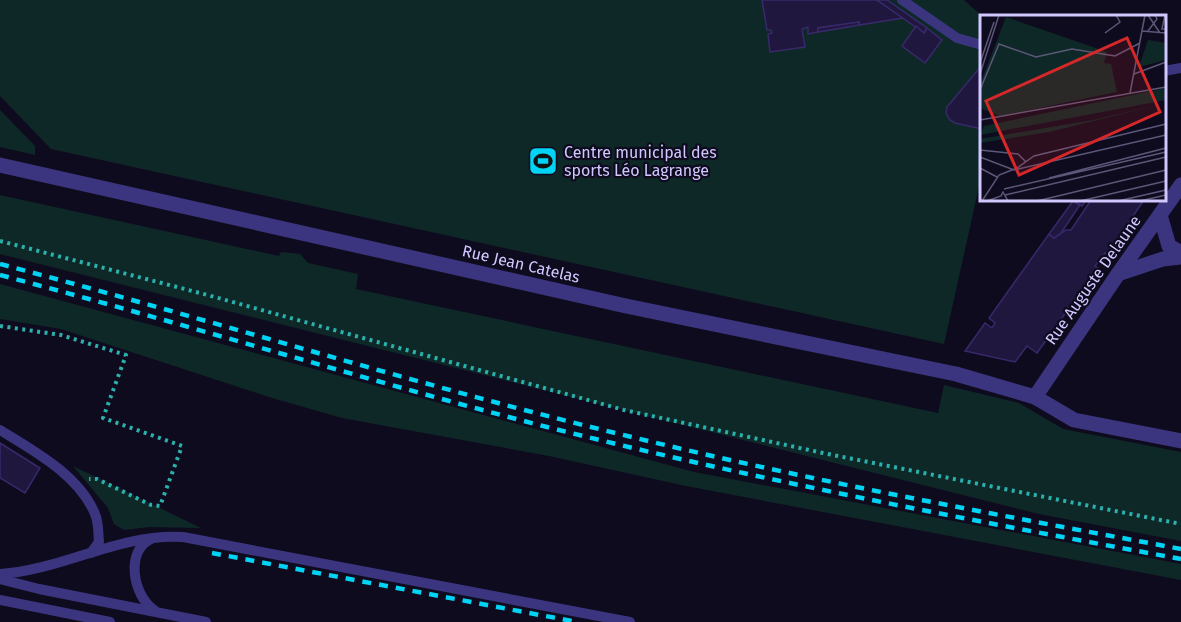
<svg xmlns="http://www.w3.org/2000/svg" width="1181" height="622" viewBox="0 0 1181 622" font-family="'Fira Sans',sans-serif">
<rect width="100%" height="100%" fill="#0f0b1e"/>
<g fill="#0e2828">
<path d="M0,0H964L982,16L981,65L947,107C945,126 968,126 981,129L982,173L944,344L51,149L0,96Z"/>
<path d="M0,110L35,146V155L0,147Z"/>
<path d="M0,195L279,256L281,252L300,254L308,263L358,274L356,289L938,413L944,385L1019,403L1063,429L1181,452V541L1039,514L0,254Z"/>
<path d="M0,284L694,472L1181,564V580L686,486L549,456L342,418L269,397L61,329L0,319Z"/>
<path d="M73,466L201,528L149,527L124,530L114,524L108,508Z"/>
</g>
<g fill="#20173f" stroke="#38296b" stroke-width="1.5">
<path d="M762,0H877L903,18L859,25V22L818,28V32L808,34V27L802,29L805,47L770,52L768,34L772,33L771,30H767Z"/>
<path d="M877,0H887L927,28L924,33Z"/>
<path d="M859,22V25L818,32V28Z"/>
<path d="M916,26L924,33L927,28L942,40L925,63L902,46Z"/>
<path d="M982,65V129L955,123L950,120L946,113L947,107Z"/>
<path d="M1072,200H1086L1082,206Z"/>
<path d="M1091,200H1144L1107,254L1105,253L1095,266L1098,268L1037,353L1027,346L1015,362L965,351L985,323L992,328L995,323L989,318L1049,234L1054,238L1066,230H1071Z"/>
<path d="M1073,201L1080,205L1061,233L1054,238L1049,234Z"/>
<path d="M0,443L40,468L25,493L0,478Z"/>
</g>
<g fill="none" stroke-linecap="round" stroke-linejoin="round">
<g stroke="#2bb1ad" stroke-width="4" stroke-dasharray="3 4.5" stroke-linecap="butt">
<path d="M0,241L200,293L624,410L823,453L1181,524"/>
<path d="M0,326L61,335L126,355L103,418L182,446L160,506L151,505L97,479H89"/>
</g>
<g stroke="#3a357e" stroke-width="10">
<path d="M902,0L957,38L982,45"/>
<path d="M1164,71L1181,68"/>
<path d="M0,430C34,451 79,475 95,514C99,523 98,533 99,542L91,553"/>
<path d="M153,538C124,549 133,596 154,610"/>
<path d="M0,574C63,570 119,533 183,537L630,622"/>
<path d="M0,579L39,589L206,622"/>
<path d="M0,600L110,622"/>
</g>
<g stroke="#3a357e" stroke-width="15">
<path d="M0,165L626,306L956,374L1035,397L1074,420L1181,441"/>
<path d="M1160,215L1169,246L1181,253"/>
<path d="M1118,274L1163,259L1181,257"/>
<path d="M1035,397L1118,274L1181,185"/>
</g>
<g stroke="#00d3f3" stroke-width="4.5" stroke-dasharray="9 8" stroke-linecap="butt">
<path d="M0,264C213,320 422,387 636,438C816,482 999,515 1181,549"/>
<path d="M0,275C183,323 364,380 547,427C757,480 969,520 1181,559"/>
<path d="M212,553L577,622"/>
</g>
</g>
<defs>
<g id="stadium-square" transform="scale(1.5)"><rect x="-9" y="-9" width="18" height="18" rx="4" fill="#00d3f3" stroke="#0f0b1e"/><path d="M0-5a6.5 5 0 1 0 0 10a6.5 5 0 1 0 0-10ZM-3.5-1.8h7v3.6h-7Z" fill="#111"/></g>
</defs>
<g fill-rule="evenodd">
<use href="#stadium-square" x="543" y="161"/>
</g>
<g text-anchor="middle" dominant-baseline="central" stroke-width="4.5" stroke-linejoin="round" paint-order="stroke">
<g font-size="16" fill="#d0c8ff" stroke="#0f0b1e" text-anchor="start">
<text x="564" y="152">Centre municipal des<tspan x="564" dy="18">sports Léo Lagrange</tspan></text>
</g>
<g font-size="16" fill="#d0c8ff" stroke="#0f0b1e">
<text transform="translate(521 264) rotate(13)">Rue Jean Catelas</text>
<text transform="translate(1093 280) rotate(-55)">Rue Auguste Delaune</text>
</g>
</g>
<g transform="translate(980 15)">
<rect width="186" height="186" fill="#0f0b1e"/>
<path d="M26,2L127,37L124,48L131,49L137,77L20,101L0,93V69ZM168,25L186,28V45L159,52ZM186,73V85L0,120L4,111ZM186,88L69,117L0,128V124L113,105Z" fill="#0e2828"/>
<path fill="none" stroke="#5c5778" stroke-width="1.5" d="M168,0L180,18M185,0L182,14H186M162,16L186,18M168,16L177,4L175,0M125,18L140,7L136,0M0,48L14,7M0,59L19,0M154,59L186,47M0,75L19,29L56,42L92,34L135,41L160,28M150,78L165,0M0,105L186,72M0,135L38,139L46,147M0,142L34,155L186,120M0,153L17,162M69,163L186,133M24,174L186,137M25,180L186,142M2,186L19,160L37,153L54,141L186,109M7,186L21,181L23,177L28,186M57,186L186,155M100,186L186,166M138,186L186,175M160,186L186,180"/>
<path fill="#d62828" fill-opacity="0.15" stroke="#d62828" stroke-width="3" d="M147,23L180,97L39,160L6,86Z"/>
<rect width="186" height="186" fill="none" stroke="#d0c8ff" stroke-width="3"/>
</g>
</svg>
